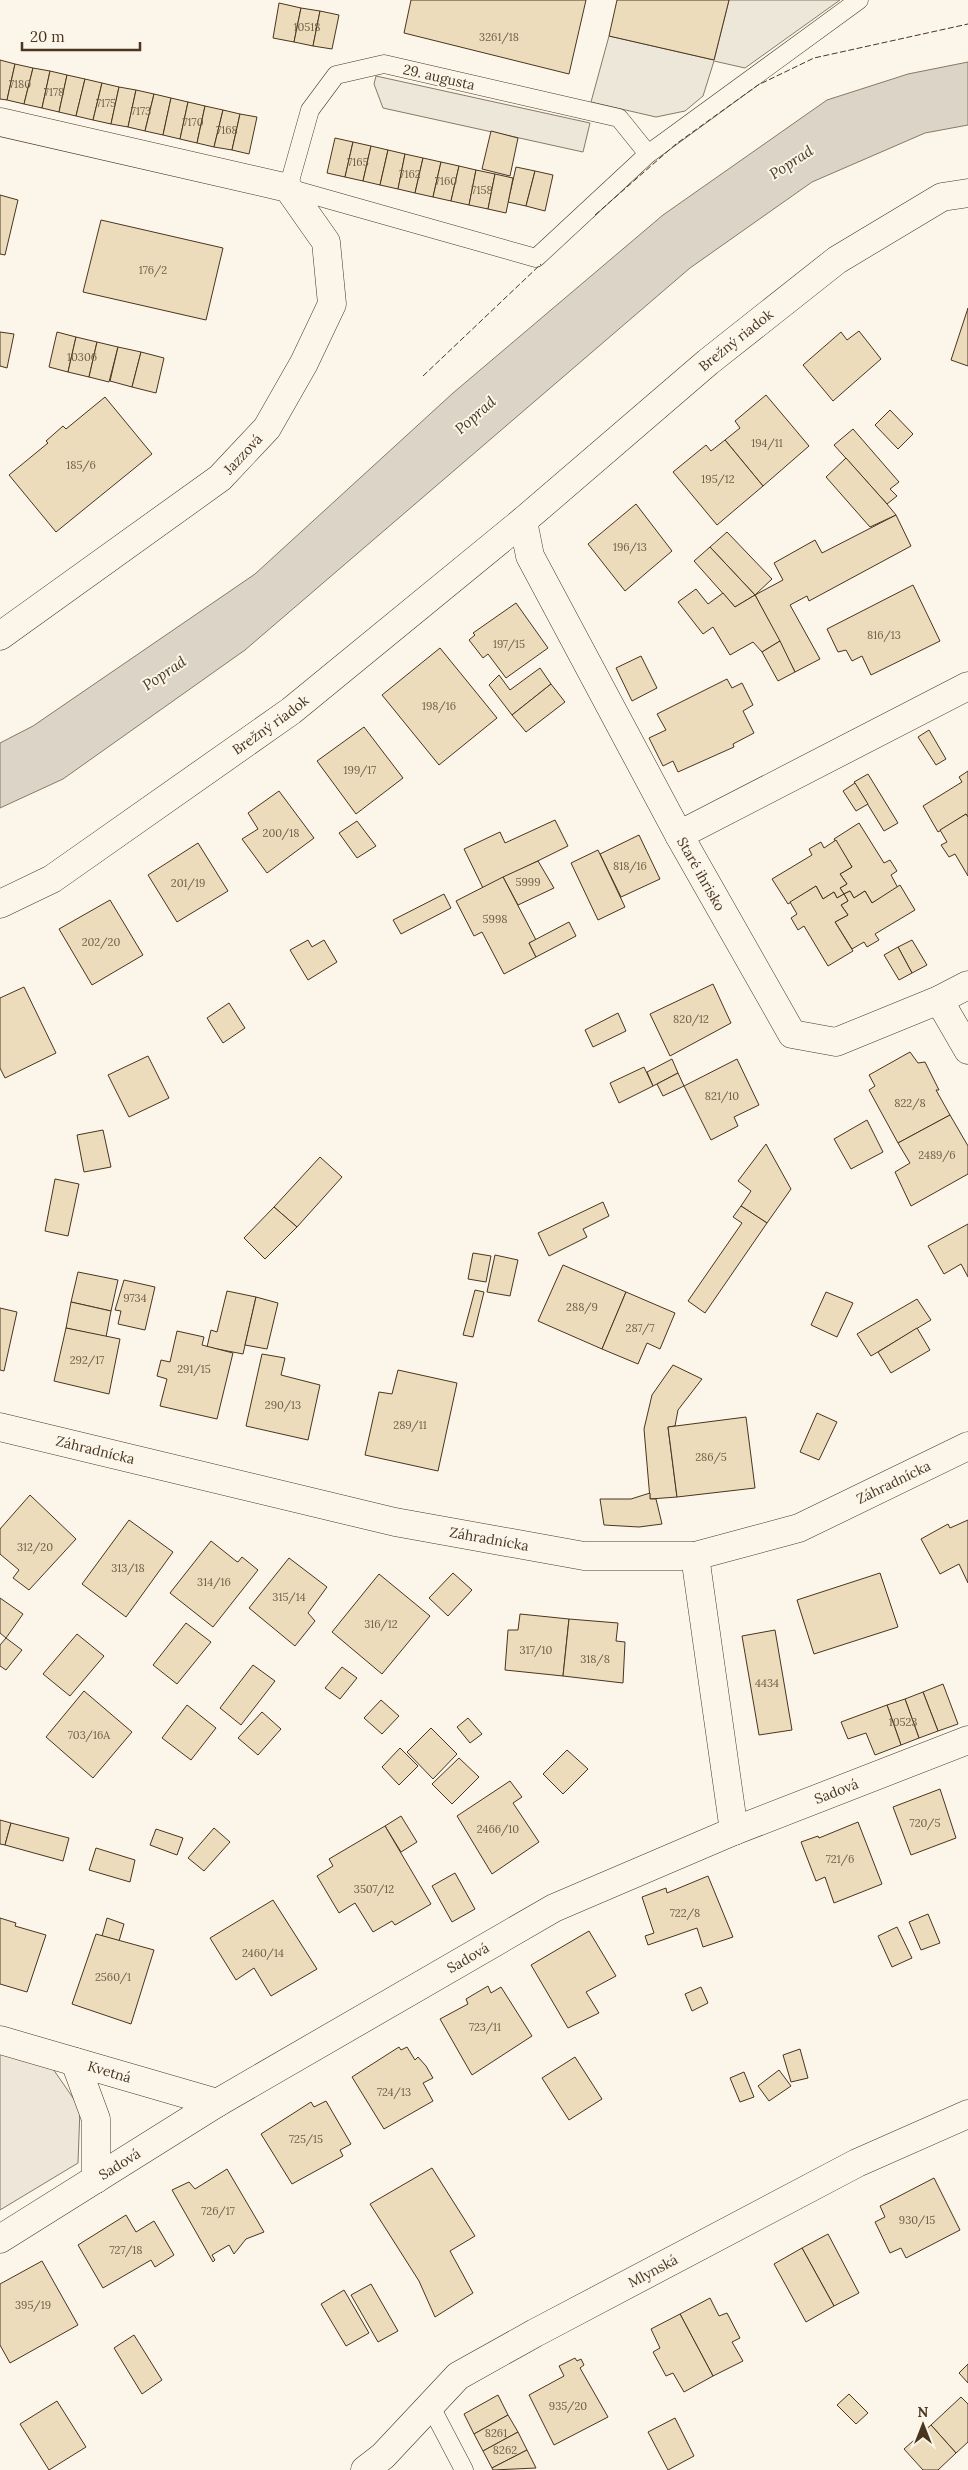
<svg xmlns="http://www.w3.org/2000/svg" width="968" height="2470" viewBox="0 0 968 2470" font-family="Lora,serif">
<rect width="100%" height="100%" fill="#fbf6e9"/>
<path fill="#ede6d9" stroke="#887966" d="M0,2054L51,2066L80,2108L78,2163L0,2210Z"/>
<g fill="#ede7d9" stroke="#887966">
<path d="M729,0H840L745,68L714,61L703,96L685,111L656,117L591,102L609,36L714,60Z"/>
<path d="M376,76L590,123L583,152L383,108L374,84Z"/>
</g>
<path fill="#dcd4c6" stroke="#887966" d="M968,62V125L925,133L812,182L690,268L245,650L63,779L0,808V743L33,726L255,574L453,393L663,215L827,100L908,74Z"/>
<g fill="#ecdcbc" stroke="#4a3520">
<path d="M411,0H586L569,74L404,33Z"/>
<path d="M617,0H729L714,60L609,36Z"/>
<path d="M279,3L301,8L294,42L273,38Z"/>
<path d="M301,8L320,11L313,46L294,42Z"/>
<path d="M320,11L339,15L332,49L313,46Z"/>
<path d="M0,60L15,64L7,100L0,99Z"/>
<path d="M15,64L33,68L24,104L7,100Z"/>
<path d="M33,68L50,71L42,108L24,104Z"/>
<path d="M50,71L67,75L59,112L42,108Z"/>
<path d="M67,75L85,79L76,116L59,112Z"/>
<path d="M85,79L102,83L93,120L76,116Z"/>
<path d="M102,83L119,87L111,124L93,120Z"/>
<path d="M119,87L136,90L128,127L111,124Z"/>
<path d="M136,90L154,94L145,131L128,127Z"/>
<path d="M154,94L171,98L163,135L145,131Z"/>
<path d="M171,98L188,102L180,139L163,135Z"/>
<path d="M188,102L205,106L197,143L180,139Z"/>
<path d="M205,106L223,110L214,147L197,143Z"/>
<path d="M223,110L240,114L232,150L214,147Z"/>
<path d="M240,114L257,117L249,154L232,150Z"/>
<path d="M491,131L518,138L510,176L482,169Z"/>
<path d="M335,138L353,142L345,177L327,173Z"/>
<path d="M353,142L371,146L363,181L345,177Z"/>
<path d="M371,146L388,150L380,185L363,181Z"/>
<path d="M388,150L405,154L398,189L380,185Z"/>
<path d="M405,154L423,158L415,193L398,189Z"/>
<path d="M423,158L441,162L433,197L415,193Z"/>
<path d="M441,162L459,166L451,201L433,197Z"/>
<path d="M459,166L476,170L469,205L451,201Z"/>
<path d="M516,167L535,171L526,206L508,202Z"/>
<path d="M476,170L495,174L488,209L469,205Z"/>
<path d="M535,171L553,175L545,211L526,206Z"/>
<path d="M495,174L513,178L506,213L488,209Z"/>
<path d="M0,195L18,200L5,255L0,254Z"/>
<path d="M101,220L223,248L206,320L83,292Z"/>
<path d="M968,308V366L951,360Z"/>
<path d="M859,331L881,359L833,401L803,365L841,332L847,340Z"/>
<path d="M0,332L14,334L7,368L0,366Z"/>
<path d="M57,332L76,337L68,372L49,367Z"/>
<path d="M76,337L97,342L89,377L68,372Z"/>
<path d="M97,342L118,347L109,382L89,377Z"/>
<path d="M118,347L141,352L132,387L110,381Z"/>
<path d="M141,352L164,358L156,393L132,387Z"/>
<path d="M766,395L809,446L763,486L725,440L740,428L735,421Z"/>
<path d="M105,397L152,454L56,532L9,475L48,443L46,441L63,426L66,429Z"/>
<path d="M890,410L913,434L898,449L875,425Z"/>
<path d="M853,429L899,482L890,489L897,496L887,504L834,445Z"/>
<path d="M725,440L763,486L717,525L673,472L706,445L711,451Z"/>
<path d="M846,458L887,504L896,515L870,527L826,477Z"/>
<path d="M636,504L672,551L625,591L588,544Z"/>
<path d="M896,515L911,546L809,601L807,596L790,605L820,659L795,672L755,595L783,580L774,563L815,540L822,553Z"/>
<path d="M727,532L772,579L755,595L710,547Z"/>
<path d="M710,547L755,595L735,607L694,561Z"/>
<path d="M913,585L940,641L871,675L862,656L852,661L846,650L838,652L827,629Z"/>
<path d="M696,589L708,604L723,593L735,607L755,595L780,641L762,652L753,642L730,655L713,627L703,634L678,602Z"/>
<path d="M516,603L548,648L506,678L488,654L483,658L469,640L475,635L473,633Z"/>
<path d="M780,641L795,672L778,681L762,652Z"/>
<path d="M440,648L497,718L439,765L382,695Z"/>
<path d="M641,656L657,688L632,701L616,668Z"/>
<path d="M540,668L551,684L512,715L489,685L499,675L510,690Z"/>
<path d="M727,679L732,688L742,683L753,705L743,711L754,733L733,744L734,747L678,772L673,761L663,766L649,738L666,730L657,714Z"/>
<path d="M551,684L565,702L526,732L512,715Z"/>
<path d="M364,727L403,778L356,814L317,761Z"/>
<path d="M929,730L946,759L936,765L918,737Z"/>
<path d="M968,771V817L966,814L938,832L923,806L962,782L959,777Z"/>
<path d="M868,774L898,823L884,831L854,782Z"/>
<path d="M855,783L868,804L856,811L843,791Z"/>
<path d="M279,791L314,838L267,873L242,839L258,829L248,813Z"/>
<path d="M966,814L968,817V876L955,854L949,857L941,845L947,842L940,830Z"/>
<path d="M555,820L568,846L483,888L464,849L500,832L505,843Z"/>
<path d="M357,821L376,846L357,858L339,833Z"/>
<path d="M859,823L884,863L890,860L897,871L891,875L898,888L872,903L865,891L854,898L850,891L844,894L840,888L847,884L840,874L852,867L834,839Z"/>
<path d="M639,835L660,879L621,897L600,854Z"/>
<path d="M836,840L852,867L840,874L847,884L840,888L844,894L837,898L834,892L823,899L816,886L788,904L772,879L812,855L809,849L821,842L824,848Z"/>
<path d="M198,843L228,891L177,922L148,875Z"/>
<path d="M598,850L625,907L598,920L571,863Z"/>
<path d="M538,861L554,888L518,905L503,877Z"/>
<path d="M503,877L536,940L529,943L536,957L504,974L482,932L474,936L456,901Z"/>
<path d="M900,885L915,910L875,934L879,940L867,947L864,942L852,949L835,922L848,915L841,905L848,901L844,894L850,891L854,898L865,891L872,903Z"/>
<path d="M816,886L823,899L834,892L837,898L844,894L848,901L841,905L848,915L835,922L853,951L828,966L804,926L798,930L791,918L797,914L790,902Z"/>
<path d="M444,894L451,908L401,934L393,920Z"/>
<path d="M110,900L143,955L92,985L59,929Z"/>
<path d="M569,922L576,936L536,957L529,943Z"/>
<path d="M308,940L312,947L324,940L337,962L308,980L290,950Z"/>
<path d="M912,940L927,965L912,973L898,947Z"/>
<path d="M898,947L912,973L899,980L884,955Z"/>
<path d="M713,984L731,1023L670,1056L650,1014Z"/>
<path d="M24,987L56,1053L5,1078L0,1068V998Z"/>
<path d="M229,1003L245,1028L223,1043L207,1018Z"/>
<path d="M618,1013L626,1031L593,1047L585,1030Z"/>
<path d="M910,1052L918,1063L925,1062L939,1090H936L950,1115L898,1143L869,1090L875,1086L869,1075Z"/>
<path d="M148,1056L169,1098L129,1117L108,1075Z"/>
<path d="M672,1059L678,1073L653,1086L647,1072Z"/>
<path d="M737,1059L759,1105L734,1117L738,1126L711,1140L684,1086Z"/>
<path d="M644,1067L653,1086L619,1103L610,1083Z"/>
<path d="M678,1073L684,1086L663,1096L657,1084Z"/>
<path d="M950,1115L968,1146V1174L911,1206L895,1172L910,1163L898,1143Z"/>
<path d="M867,1120L883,1152L851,1169L834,1139Z"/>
<path d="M103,1130L111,1167L84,1172L77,1135Z"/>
<path d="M766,1144L791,1189L767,1223L741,1206L751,1191L738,1181Z"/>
<path d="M320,1157L342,1177L297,1227L274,1207Z"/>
<path d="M55,1179L79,1184L68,1236L45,1231Z"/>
<path d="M603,1202L609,1216L583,1229L587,1237L549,1256L538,1233Z"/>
<path d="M741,1206L767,1223L705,1313L688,1301L742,1223L733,1217Z"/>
<path d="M274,1207L297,1227L265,1259L244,1238Z"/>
<path d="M968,1224V1277L961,1264L944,1274L928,1246Z"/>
<path d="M473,1253L491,1256L486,1282L468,1279Z"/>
<path d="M495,1255L518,1260L510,1296L487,1292Z"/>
<path d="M563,1265L626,1292L602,1349L538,1321Z"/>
<path d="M78,1272L118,1280L111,1311L71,1302Z"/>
<path d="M124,1280L155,1287L145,1330L118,1324L121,1311L115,1310Z"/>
<path d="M475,1290L484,1292L473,1337L463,1335Z"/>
<path d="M227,1291L256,1297L243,1354L207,1347L211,1330L217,1332Z"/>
<path d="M626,1292L675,1313L660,1349L647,1343L638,1364L602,1349Z"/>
<path d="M826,1292L853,1303L837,1337L811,1325Z"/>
<path d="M256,1297L278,1303L267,1349L245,1345Z"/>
<path d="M917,1299L931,1320L871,1356L857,1334Z"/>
<path d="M71,1302L111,1311L106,1337L66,1328Z"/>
<path d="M0,1308L17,1312L4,1371L0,1370Z"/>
<path d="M66,1328L120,1339L109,1394L54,1381Z"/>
<path d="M917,1328L930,1350L891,1373L878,1352Z"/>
<path d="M177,1331L204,1337L202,1345L233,1353L217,1419L160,1406L167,1379L157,1376L161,1360L170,1362Z"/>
<path d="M262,1354L285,1358L281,1375L320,1385L308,1440L246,1426Z"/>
<path d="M673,1365L702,1379L678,1410L675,1426L668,1427L677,1497L650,1499L644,1429L652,1395Z"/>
<path d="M398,1370L457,1383L438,1471L365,1455L379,1392L392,1394Z"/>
<path d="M817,1413L837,1422L819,1460L800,1452Z"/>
<path d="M746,1417L755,1488L677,1497L668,1427Z"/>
<path d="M650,1493V1499H656L662,1524L639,1527L604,1525L600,1499H631Z"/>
<path d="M30,1495L76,1539L29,1590L13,1578L19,1570L0,1554V1529Z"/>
<path d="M129,1520L173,1552L126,1617L82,1584Z"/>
<path d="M968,1520V1583L959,1564L940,1574L921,1539L948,1524L950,1528Z"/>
<path d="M211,1541L236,1561L238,1562L242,1557L258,1570L213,1627L170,1593Z"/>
<path d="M289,1558L327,1587L308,1613L315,1621L295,1646L249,1608Z"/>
<path d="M453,1573L472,1590L448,1616L429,1598Z"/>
<path d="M880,1573L898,1627L814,1654L797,1600Z"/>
<path d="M379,1574L430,1616L382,1674L332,1632Z"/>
<path d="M0,1598L23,1614L6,1638L0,1633Z"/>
<path d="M520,1614L569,1619L563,1676L505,1670L508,1630H518Z"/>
<path d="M569,1619L618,1623L616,1641L625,1642L623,1683L563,1676Z"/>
<path d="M186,1623L211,1642L177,1684L153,1665Z"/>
<path d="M775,1630L792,1730L759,1735L742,1636Z"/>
<path d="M77,1634L104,1656L70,1696L43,1674Z"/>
<path d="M6,1638L22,1650L6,1670L0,1666V1645Z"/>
<path d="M253,1665L275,1681L241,1725L220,1708Z"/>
<path d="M342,1667L357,1678L340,1699L325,1688Z"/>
<path d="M943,1684L958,1724L938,1731L923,1692Z"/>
<path d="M84,1691L132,1732L93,1778L46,1737Z"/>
<path d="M923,1692L938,1731L919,1738L905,1699Z"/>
<path d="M905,1699L919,1738L901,1745L887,1705Z"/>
<path d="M381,1700L399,1716L382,1734L364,1718Z"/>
<path d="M187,1705L216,1728L191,1760L162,1738Z"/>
<path d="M887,1705L901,1745L875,1755L866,1733L848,1739L841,1722Z"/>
<path d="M262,1712L281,1729L258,1755L238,1738Z"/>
<path d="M468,1718L482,1734L470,1743L457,1727Z"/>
<path d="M431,1728L457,1754L433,1779L407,1752Z"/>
<path d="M400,1748L418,1766L399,1785L382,1767Z"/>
<path d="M567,1750L588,1769L563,1794L543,1774Z"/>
<path d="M459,1758L479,1777L452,1804L432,1784Z"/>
<path d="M510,1781L522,1797L513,1803L539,1842L492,1874L457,1816Z"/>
<path d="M940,1789L956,1838L911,1855L893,1807Z"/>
<path d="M401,1816L417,1842L401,1852L385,1826Z"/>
<path d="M0,1820L11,1823L5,1845L0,1844Z"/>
<path d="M858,1822L882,1884L834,1903L825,1877L816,1881L801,1842L818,1836L819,1838Z"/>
<path d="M11,1823L69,1838L63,1861L5,1845Z"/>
<path d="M385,1826L431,1904L395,1925L392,1921L373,1932L355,1903L339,1913L317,1876L333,1866L329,1859Z"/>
<path d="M214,1828L230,1842L204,1871L188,1858Z"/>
<path d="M156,1829L183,1838L177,1855L150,1845Z"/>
<path d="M96,1848L135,1860L130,1882L89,1870Z"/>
<path d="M455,1873L475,1909L452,1922L432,1886Z"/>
<path d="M708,1876L733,1937L703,1947L697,1928L648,1945L645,1936L654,1933L642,1897L666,1888L667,1893Z"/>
<path d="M273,1900L317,1969L271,1996L254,1968L236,1980L210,1938Z"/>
<path d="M928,1914L940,1943L921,1950L909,1922Z"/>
<path d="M0,1918L16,1923L15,1926L46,1935L27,1992L0,1984Z"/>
<path d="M107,1918L124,1924L119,1941L102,1936Z"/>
<path d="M897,1927L912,1958L892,1967L878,1936Z"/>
<path d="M589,1931L616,1976L586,1992L599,2013L568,2028L531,1965Z"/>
<path d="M96,1934L154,1950L131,2024L72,2004Z"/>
<path d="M488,1986L491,1993L501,1987L532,2036L472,2075L440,2019L468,2004L466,1999Z"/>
<path d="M701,1987L708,2003L692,2011L685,1994Z"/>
<path d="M399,2047L401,2050L407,2047L415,2060L418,2057L426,2066L433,2078L423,2083L433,2101L384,2129L352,2077Z"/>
<path d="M800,2049L808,2078L791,2082L783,2055Z"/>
<path d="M575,2057L602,2099L569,2120L542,2078Z"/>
<path d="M779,2070L791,2086L769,2101L758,2086Z"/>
<path d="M744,2072L754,2097L740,2102L730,2078Z"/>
<path d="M326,2101L351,2144L340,2150L343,2156L292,2184L261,2134L311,2102L314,2107Z"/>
<path d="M432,2168L475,2236L450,2251L473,2293L435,2317L419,2281L370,2204Z"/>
<path d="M227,2169L264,2232L246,2239L234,2254L229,2245L212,2255L215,2260L213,2262L172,2190L189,2182L195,2189Z"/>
<path d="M934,2178L960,2230L906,2258L901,2248L890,2253L875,2222L885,2217L880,2206Z"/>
<path d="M126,2215L136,2232L154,2221L174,2255L155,2267L151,2260L103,2288L78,2245Z"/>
<path d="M828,2234L859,2293L834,2306L802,2248Z"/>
<path d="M802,2248L834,2306L806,2322L774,2264Z"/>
<path d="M42,2261L78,2325L10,2363L0,2345V2284Z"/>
<path d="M371,2284L398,2331L378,2342L351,2295Z"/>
<path d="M344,2290L369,2333L346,2346L321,2304Z"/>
<path d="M710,2298L719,2316L727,2313L740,2338L732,2342L743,2361L713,2376L680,2314Z"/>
<path d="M680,2314L713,2376L684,2392L673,2373L666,2376L653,2352L660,2348L651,2329Z"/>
<path d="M134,2335L162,2380L142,2394L114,2348Z"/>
<path d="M575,2358L577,2361L581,2359L584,2365L580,2368L608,2417L554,2445L529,2395L564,2376L559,2366Z"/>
<path d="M968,2364V2383L959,2373Z"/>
<path d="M849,2394L868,2413L856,2424L837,2405Z"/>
<path d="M498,2395L508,2415L474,2434L464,2414Z"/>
<path d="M961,2397L968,2404V2442L956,2453L931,2425Z"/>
<path d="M57,2401L86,2447L49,2470L20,2424Z"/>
<path d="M508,2415L518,2432L483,2451L474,2434Z"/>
<path d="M675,2418L694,2456L668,2470L648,2432Z"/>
<path d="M931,2425L956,2453L938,2470H923L904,2449Z"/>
<path d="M518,2432L527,2450L492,2468L483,2451Z"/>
<path d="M527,2450L536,2468L493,2470L492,2468Z"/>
</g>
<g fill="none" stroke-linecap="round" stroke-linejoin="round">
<g stroke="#4a3520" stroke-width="19">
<g id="service">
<path d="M648,154L619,118L384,64L336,75L310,110L288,188L536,258L648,154L859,0"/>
<path d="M430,2405L464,2470"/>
</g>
</g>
<g stroke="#4a3520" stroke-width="29">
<g id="minor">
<path d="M0,122L288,188L326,242L332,304L304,363L267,428L220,478L0,636"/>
<path d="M523,521L530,556L679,835"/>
<path id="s1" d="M968,686L679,835L792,1034L836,1042L939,1000L968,985"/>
<path id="s2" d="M0,904L52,879L291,711L523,521L708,362L837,260L942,197L968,193"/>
<path d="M939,1000L968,1050"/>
<path id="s3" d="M0,1427L395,1522L584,1556H695L799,1528L968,1446"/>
<path d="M695,1556L734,1831"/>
<path id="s4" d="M0,2040L217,2103"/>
<path d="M75,2062L96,2119V2179"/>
<path id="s5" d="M0,2239L217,2103L554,1908L734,1831L968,1740"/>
<path id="s6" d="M365,2470L383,2456L458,2376L535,2333L857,2163L968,2114"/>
</g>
</g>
<use href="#service" stroke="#fbf6e9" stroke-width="18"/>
<use href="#minor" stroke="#fbf6e9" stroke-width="28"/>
<g stroke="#4a3520" stroke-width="1" stroke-dasharray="6 2.5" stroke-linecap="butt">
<path d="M595,215L676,144L758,85L814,58L968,24"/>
<path d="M423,376L541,264"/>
</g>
</g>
<g text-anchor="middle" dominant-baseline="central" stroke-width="4" stroke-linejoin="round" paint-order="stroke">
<g font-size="11" fill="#725f47">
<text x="307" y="27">10518</text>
<text x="499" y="37">3261/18</text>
<text x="20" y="84">7180</text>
<text x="54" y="92">7178</text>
<text x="106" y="103">7175</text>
<text x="141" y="111">7173</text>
<text x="193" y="122">7170</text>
<text x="227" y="130">7168</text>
<text x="358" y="162">7165</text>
<text x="410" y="174">7162</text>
<text x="446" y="181">7160</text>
<text x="482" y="190">7158</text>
<text x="153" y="270">176/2</text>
<text x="82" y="357">10306</text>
<text x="767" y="443">194/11</text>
<text x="81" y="465">185/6</text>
<text x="718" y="479">195/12</text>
<text x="630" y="547">196/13</text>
<text x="884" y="635">816/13</text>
<text x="509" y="644">197/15</text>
<text x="439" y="706">198/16</text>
<text x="360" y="770">199/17</text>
<text x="281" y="833">200/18</text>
<text x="630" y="866">818/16</text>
<text x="528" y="882">5999</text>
<text x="188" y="883">201/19</text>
<text x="495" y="919">5998</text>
<text x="101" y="942">202/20</text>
<text x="691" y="1019">820/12</text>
<text x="722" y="1096">821/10</text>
<text x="910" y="1103">822/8</text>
<text x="937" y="1155">2489/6</text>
<text x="135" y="1298">9734</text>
<text x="582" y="1307">288/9</text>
<text x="640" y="1328">287/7</text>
<text x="87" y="1360">292/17</text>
<text x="194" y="1369">291/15</text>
<text x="283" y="1405">290/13</text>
<text x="410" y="1425">289/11</text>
<text x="711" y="1457">286/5</text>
<text x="35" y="1547">312/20</text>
<text x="128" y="1568">313/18</text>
<text x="214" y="1582">314/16</text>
<text x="289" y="1597">315/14</text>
<text x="381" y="1624">316/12</text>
<text x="536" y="1650">317/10</text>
<text x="595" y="1659">318/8</text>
<text x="767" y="1683">4434</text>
<text x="903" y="1722">10523</text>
<text x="89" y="1735">703/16A</text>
<text x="925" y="1823">720/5</text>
<text x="498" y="1829">2466/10</text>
<text x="840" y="1859">721/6</text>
<text x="374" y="1889">3507/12</text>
<text x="685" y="1913">722/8</text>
<text x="263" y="1953">2460/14</text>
<text x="113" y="1977">2560/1</text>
<text x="485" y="2027">723/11</text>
<text x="394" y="2092">724/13</text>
<text x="306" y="2139">725/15</text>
<text x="218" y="2211">726/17</text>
<text x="917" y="2220">930/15</text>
<text x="126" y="2250">727/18</text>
<text x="33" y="2305">395/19</text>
<text x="568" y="2406">935/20</text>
<text x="496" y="2433">8261</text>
<text x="505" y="2450">8262</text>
</g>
<g font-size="14" fill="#4a3520" stroke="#fbf6e9">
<text transform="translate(439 77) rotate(13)">29. augusta</text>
<text stroke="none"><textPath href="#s2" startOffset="929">Brežný riadok</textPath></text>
<text transform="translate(243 454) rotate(-47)">Jazzová</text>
<text stroke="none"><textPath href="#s2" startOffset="325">Brežný riadok</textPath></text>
<text stroke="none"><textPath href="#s1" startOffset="370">Staré ihrisko</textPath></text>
<text stroke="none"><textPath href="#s3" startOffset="98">Záhradnícka</textPath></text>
<text stroke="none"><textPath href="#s3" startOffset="922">Záhradnícka</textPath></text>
<text stroke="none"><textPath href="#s3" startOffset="502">Záhradnícka</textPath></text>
<text stroke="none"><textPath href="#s5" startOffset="951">Sadová</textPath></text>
<text stroke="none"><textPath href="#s5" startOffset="546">Sadová</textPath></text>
<text stroke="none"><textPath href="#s4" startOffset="114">Kvetná</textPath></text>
<text stroke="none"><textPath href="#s5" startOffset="141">Sadová</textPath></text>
<text stroke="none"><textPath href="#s6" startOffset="354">Mlynská</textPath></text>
</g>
<g font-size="15" font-style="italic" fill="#4a3520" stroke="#fbf6e9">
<text transform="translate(791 162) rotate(-33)">Poprad</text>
<text transform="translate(475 415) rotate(-41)">Poprad</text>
<text transform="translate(164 673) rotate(-34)">Poprad</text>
</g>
</g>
<g transform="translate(923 2425)" stroke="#fbf6e9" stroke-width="4" paint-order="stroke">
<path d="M0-4L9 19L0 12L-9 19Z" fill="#4a3520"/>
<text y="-8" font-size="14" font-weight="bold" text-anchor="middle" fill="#4a3520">N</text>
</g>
<path d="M22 42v8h118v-8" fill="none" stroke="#4a3520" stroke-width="2.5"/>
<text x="30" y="42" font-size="15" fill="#4a3520" stroke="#fbf6e9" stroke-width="4" paint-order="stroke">20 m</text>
</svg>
